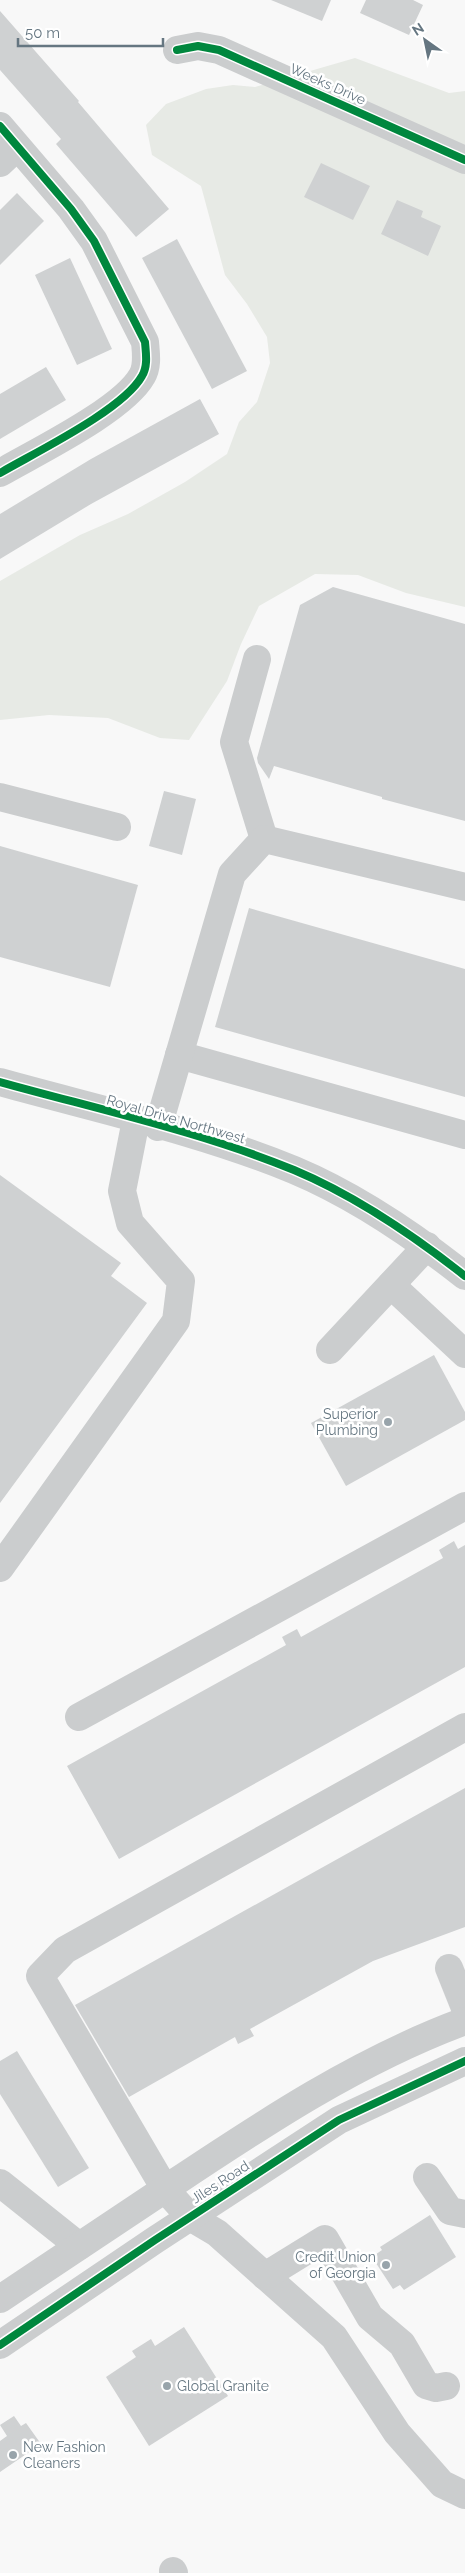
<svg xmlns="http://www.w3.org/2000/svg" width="465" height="2573" viewBox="0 0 465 2573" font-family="Raleway,sans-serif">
<rect width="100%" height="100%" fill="#f8f8f8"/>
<path fill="#e7eae5" d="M355,58L449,93L465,91V607L406,593L358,575L315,574L259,606L241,644L227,681L189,740L160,738L108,718L49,715L0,720V581L80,535L128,514L185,482L227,454L239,422L257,402L270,363L267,337L247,304L225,275L201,186L152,155L146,125L166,104L206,89L233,85L255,87Z"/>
<g fill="#cfd1d2">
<path d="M271,0H331L322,21Z"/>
<path d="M366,0H413L423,5L409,35L360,13Z"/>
<path d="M0,11L79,101L78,102L169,209L136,237L56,144L61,139L0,70Z"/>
<path d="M321,163L370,186L353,220L304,197Z"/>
<path d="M17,193L44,221L0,265V210Z"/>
<path d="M397,200L423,211L421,217L441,226L428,256L381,234Z"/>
<path d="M177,239L247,371L212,389L142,258Z"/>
<path d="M70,258L112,349L77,365L35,275Z"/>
<path d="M46,367L66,400L0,439V394Z"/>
<path d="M200,399L219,434L91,504L0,559V514L91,459Z"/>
<path d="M333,587L465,624V821L382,799V797L274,766L269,779L258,763L257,758L300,605Z"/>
<path d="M164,791L196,799L182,855L149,846Z"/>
<path d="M0,846L138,885L110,987L0,957Z"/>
<path d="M249,908L465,969V1097L215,1027Z"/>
<path d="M0,1175L121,1263L111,1276L147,1303L0,1503Z"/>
<path d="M434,1355L465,1412V1420L346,1486L311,1423Z"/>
<path d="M454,1541L458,1549L465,1545V1667L119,1859L67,1766L286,1645L282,1637L297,1629L301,1637L443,1558L439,1550Z"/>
<path d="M465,1788V1927L373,1961L250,2029L254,2036L238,2044L235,2037L129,2097L75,2005Z"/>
<path d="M17,2051L89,2168L58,2187L0,2094V2061Z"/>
<path d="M430,2215L456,2257L404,2290L400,2285L393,2289L372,2257L382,2250L380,2247Z"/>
<path d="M184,2327L228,2396L149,2446L106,2377L136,2357L132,2351L151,2339L155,2346Z"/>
<path d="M14,2416L21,2426L26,2423L41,2444L0,2472V2441L7,2436L0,2425Z"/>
</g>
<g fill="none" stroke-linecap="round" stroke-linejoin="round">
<g stroke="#cbcdce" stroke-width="28">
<path d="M177,50L198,46L219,50L465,160"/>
<path d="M0,126L71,209L94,241L145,342C146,354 148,366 142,376C123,410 36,452 0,473"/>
<path d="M0,163L17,147"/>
<path d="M257,659L234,742L264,839"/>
<path d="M0,797L117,827"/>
<path d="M179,1055L465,1135"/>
<path d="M0,1082C97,1109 202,1132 294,1170C356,1196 413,1235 465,1276"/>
<path d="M158,1127L232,874L264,839L465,887"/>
<path d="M391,1285L465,1354"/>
<path d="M330,1350L427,1246"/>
<path d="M0,1568L176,1321L181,1281L130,1223L122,1191L136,1120"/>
<path d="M79,1717L465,1506"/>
<path d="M465,1727L65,1950L40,1976L165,2189L190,2217L217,2233L334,2337L397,2433L442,2484L465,2495"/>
<path d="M449,1968L465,2008"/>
<path d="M427,2177L450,2211L465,2214"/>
<path d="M0,2183L79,2246"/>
<path d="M265,2276L325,2239L370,2317L402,2344L426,2385L436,2388L446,2386"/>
<path d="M0,2299C57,2261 114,2223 171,2185C264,2123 359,2060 465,2021"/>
<path d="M0,2345L155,2240L339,2120L465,2061"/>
<path d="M173,2571L174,2573"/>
</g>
<g stroke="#fff" stroke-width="11">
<g id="cycleway">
<path d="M177,50L198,46L219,50L465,160"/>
<path d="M0,126L71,209L94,241L145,342C146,354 148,366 142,376C123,410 36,452 0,473"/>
<path d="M0,1082C97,1109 202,1132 294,1170C356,1196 413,1235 465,1276"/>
<path d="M0,2345L155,2240L339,2120L465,2061"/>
</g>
</g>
<use href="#cycleway" stroke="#00873e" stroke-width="8"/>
</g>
<g fill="#98a4ab" stroke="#fff" stroke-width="2">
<circle cx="388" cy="1422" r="5"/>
<circle cx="386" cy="2265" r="5"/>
<circle cx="167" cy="2386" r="5"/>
<circle cx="13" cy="2455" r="5"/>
</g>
<g text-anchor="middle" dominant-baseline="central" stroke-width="5" stroke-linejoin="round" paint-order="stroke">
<g font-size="14" fill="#657681" stroke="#fff">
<text transform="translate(328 84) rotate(24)">Weeks Drive</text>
<text transform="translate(176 1119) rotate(16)">Royal Drive Northwest</text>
<text transform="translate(220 2182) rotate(-33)">Jiles Road</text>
</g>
<g font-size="14" fill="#657681" stroke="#fff" text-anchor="end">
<text x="378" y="1414">Superior<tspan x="378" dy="16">Plumbing</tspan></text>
<text x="376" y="2257">Credit Union<tspan x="376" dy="16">of Georgia</tspan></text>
<text x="177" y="2386" text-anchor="start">Global Granite</text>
<text x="23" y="2447" text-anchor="start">New Fashion<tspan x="23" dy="16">Cleaners</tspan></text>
</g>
</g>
<g transform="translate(425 40) rotate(327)" stroke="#ffffff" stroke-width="4" paint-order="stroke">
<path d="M0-4L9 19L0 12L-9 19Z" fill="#657681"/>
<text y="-8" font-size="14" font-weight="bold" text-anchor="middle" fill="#657681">N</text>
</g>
<path d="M18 38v8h145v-8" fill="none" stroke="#657681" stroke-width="2.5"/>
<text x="25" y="38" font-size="15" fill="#657681" stroke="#ffffff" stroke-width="4" paint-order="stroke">50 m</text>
</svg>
